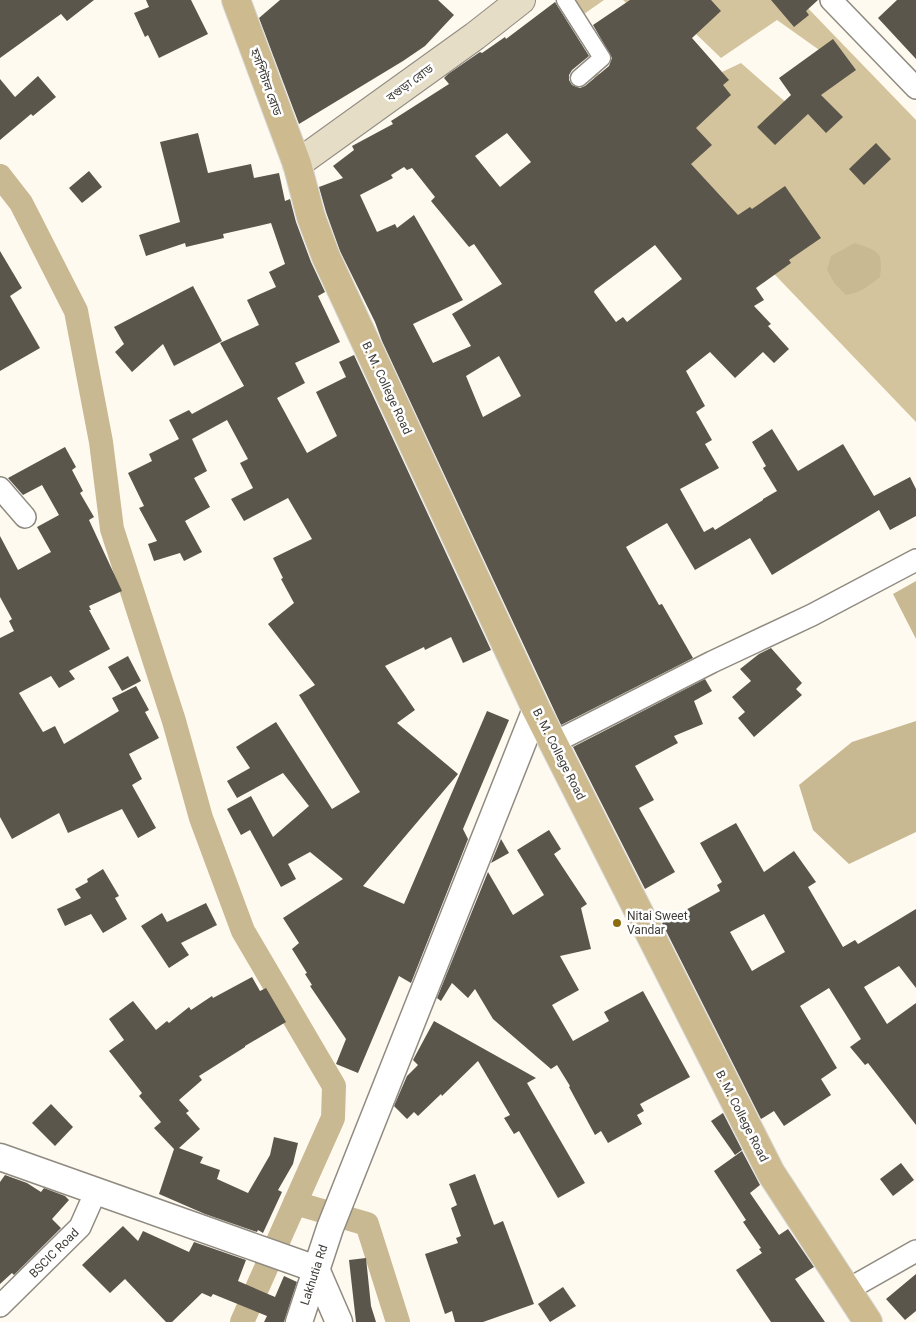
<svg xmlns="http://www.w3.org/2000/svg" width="916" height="1322" viewBox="0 0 916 1322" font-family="Roboto,'Noto Sans Bengali',sans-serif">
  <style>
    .forest { fill: #d4c49d }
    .water { fill: #c9b992 }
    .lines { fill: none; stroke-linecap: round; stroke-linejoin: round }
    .canal { stroke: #c9b992; stroke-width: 24 }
    .building { fill: #5a564b; fill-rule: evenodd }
    .pedestrian-casing { stroke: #908b80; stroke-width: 19 }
    .minor-casing { stroke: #908b80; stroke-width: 24 }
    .tertiary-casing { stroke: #908b80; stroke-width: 29 }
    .secondary-casing { stroke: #908b80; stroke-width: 30 }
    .primary-casing { stroke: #d8d8d7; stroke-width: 30 }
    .pedestrian { stroke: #fff; stroke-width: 16 }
    .minor { stroke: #fff; stroke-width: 21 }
    .tertiary { stroke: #fff; stroke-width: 26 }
    .secondary { stroke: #e6ddc7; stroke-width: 28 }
    .primary { stroke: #cdbb8f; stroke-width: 28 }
    .poi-dot { fill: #8c6d0e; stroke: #fff; stroke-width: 2 }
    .labels { text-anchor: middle; stroke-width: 5; stroke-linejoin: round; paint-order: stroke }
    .street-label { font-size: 12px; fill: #3e3c37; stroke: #fff }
    .poi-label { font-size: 12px; fill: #3e3c37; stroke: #fff; text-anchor: start }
  </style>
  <rect width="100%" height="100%" fill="#fffaf0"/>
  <g class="forest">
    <path d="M570 0H604L584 14Z"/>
    <path d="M623 0H800L916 120V422L734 232 590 74 630 73 667 98 741 63 789 105 846 69 777 20 721 58 668 7 645 21Z"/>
  </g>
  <g class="water">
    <path d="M855 243C879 252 883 250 880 277 869 286 860 293 846 295L835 284 827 270 831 256Z"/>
    <path d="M916 581V639L893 594Z"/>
    <path d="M916 721V832L849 864 813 830 799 785 852 742Z"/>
  </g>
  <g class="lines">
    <g class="canal">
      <path d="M0 176 21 203 76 311 101 442 112 529 174 721 201 818 243 931 334 1086 333 1118 242 1322"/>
      <path d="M295 1203 367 1224 398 1322"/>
    </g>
  </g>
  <g class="building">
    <path d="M0 0H94L67 21 61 14 0 58Z"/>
    <path d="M146 0H191L208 34 159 58 148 35 145 37 134 13 149 7Z"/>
    <path d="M280 0H438L454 15 425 46 403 61 299 124 259 18Z"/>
    <path d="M630 0H711L721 11 692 38 729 80 723 85 731 95 696 128 712 145 691 164 738 215 750 207 752 209 785 186 821 238 789 260 791 263 756 288 764 300 754 306 771 324 768 326 789 349 774 363 763 352 735 378 710 352 686 371 705 406 696 412 712 440 705 444 719 468 680 489 704 532 713 527 715 530 763 500V499L777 491 763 468 766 466 752 442 772 429 798 471 843 444 874 496 910 477 916 489V516L890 530 879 510 772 575 750 538 695 570 667 523 626 547 659 605 662 604 693 658 561 725 382 341 375 322 340 251 326 212 319 187 343 178 333 166 354 150 352 146 393 124 391 121 449 84 444 78 448 74 480 52 482 53 505 37 506 39 555 2 589 56 572 70 569 75V80L572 85 580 88 585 86 609 66 612 58 593 25ZM507 133 531 162 500 187 475 156ZM404 167 407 170 412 168 435 197 431 201 469 247 474 244 502 284 452 314 471 346 433 363 413 324 463 300 414 215 397 228 395 224 377 232 360 195 393 178 391 175ZM655 245 682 279 627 322 623 317 616 322 594 292 595 290ZM499 356 521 396 483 417 466 376Z"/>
    <path d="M771 0H818L806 11 809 15 794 27Z"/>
    <path d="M897 0H916V59L878 18Z"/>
    <path d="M833 39 856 70 821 95 843 117 826 133 808 114 775 145 757 127 791 95 779 78Z"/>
    <path d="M38 76 56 97 33 116 31 114 0 140V79L15 97Z"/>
    <path d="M198 133 208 173 251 164 254 178 279 173 285 201 290 199 296 222 311 262 325 292 318 296 340 342 295 363 305 383 277 398 307 453 337 436 316 392 346 377 339 362 354 355 491 650 463 663 451 637 425 650 424 647 385 666 415 710 397 723 458 774 363 886 404 904 487 711 509 720 463 829 468 839 411 983 399 976 358 1073 336 1064 346 1039 310 986 312 985 305 974 307 973 292 949 299 943 283 918 343 879 310 852 288 864 296 879 281 887 250 830 241 835 227 809 251 796 273 837 309 806 283 773 237 798 227 781 250 768 236 747 276 722 332 809 360 792 299 695 315 685 268 624 294 603 281 579 283 578 273 558 312 539 288 498 244 521 231 499 253 488 240 463 248 459 227 420 192 439 207 471 194 478 210 507 185 521 202 552 184 561 180 553 154 561 148 544 157 541 139 508 144 506 128 473 152 461 149 454 179 439 169 420 189 410 192 414 244 386 220 343 259 325 247 300 276 287 269 272 285 264 271 223 223 234 224 238 186 247 185 243 146 256 139 235 180 222 160 142Z"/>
    <path d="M876 143 891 159 864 185 849 169Z"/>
    <path d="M89 171 102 187 82 203 69 188Z"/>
    <path d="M0 251 22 288 10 296 40 348 0 371Z"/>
    <path d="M193 286 222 341 174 366 163 344 132 372 115 352 124 344 114 327Z"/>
    <path d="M65 447 76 467 72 470 83 491 80 493 94 517 89 520 122 591 89 606 91 610H89L110 649 69 671 75 679 59 688 51 676 19 693 43 732 55 726 64 744 119 711 112 698 136 686 149 710 145 712 159 738 129 754 142 779 132 785 156 828 138 838 122 809 68 833 59 813 12 839 0 817V638L14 631 9 621 12 619 0 597V536L18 570 51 552 37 527 59 515 42 485 23 495 8 478Z"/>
    <path d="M771 648 802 683 796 689 802 695 754 737 738 718 745 712 732 697 751 681 740 669 759 654Z"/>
    <path d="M128 656 141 681 122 691 108 667Z"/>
    <path d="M705 679 712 691 694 701 703 724 674 736 678 743 635 766 654 800 639 808 675 872 645 889 573 747Z"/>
    <path d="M736 823 764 872 794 851 816 882 808 887 843 947 855 940 858 944 916 909V988L899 966 864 987 887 1024 916 1003V1125L868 1063 865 1065 850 1047 861 1039 829 988 800 1006 837 1068 821 1079 831 1095 784 1126 774 1111 761 1119 662 923 720 891 717 885 722 882 700 843ZM764 914 785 952 752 971 730 932Z"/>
    <path d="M549 830 561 849 554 854 587 904 581 908 591 949 560 956 579 990 552 1005 573 1041 609 1021 604 1012 643 991 690 1077 640 1104 644 1111 637 1115 642 1124 608 1143 601 1131 595 1135 569 1087 570 1086 557 1065 551 1069 493 1019 475 989 468 998 452 983 441 1001 437 998 488 872 513 915 544 895 517 850Z"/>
    <path d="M501 839 509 853 491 863Z"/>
    <path d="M103 869 119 896 115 898 127 919 103 933 91 914 65 926 57 909 81 898 75 889 88 882 87 879Z"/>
    <path d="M206 903 217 925 181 943 189 955 169 968 141 926 162 913 167 922Z"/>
    <path d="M252 977 260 991 266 988 286 1022 245 1046V1047L199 1076 202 1080 179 1100 189 1111 186 1113 200 1129 179 1148 203 1157 200 1163 220 1170 217 1179 248 1193 270 1155 274 1137 298 1143 293 1164 278 1190 282 1192 263 1233 258 1230 257 1232 205 1214 159 1194 174 1149 154 1128 161 1122 139 1096 142 1093 109 1051 124 1040 109 1019 133 1001 156 1030 167 1021 169 1023 189 1007 191 1010 212 996 213 998Z"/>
    <path d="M434 1021 536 1078 527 1083 585 1183 558 1198 519 1131 514 1134 504 1118 510 1115 478 1061 442 1096 441 1094 418 1116 414 1112 407 1119 394 1106 407 1076 418 1065 413 1060Z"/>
    <path d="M51 1104 73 1127 55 1146 32 1123Z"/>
    <path d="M723 1113 742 1150 735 1155 711 1121Z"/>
    <path d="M742 1151 760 1185 750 1193 779 1235 788 1229 814 1267 795 1279 825 1322H771L736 1270 762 1253 759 1249 761 1248 743 1222 746 1220 714 1171Z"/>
    <path d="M901 1163 914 1180 893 1196 880 1179Z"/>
    <path d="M475 1174 494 1225 503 1221 534 1304 483 1322H455L452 1311 445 1314 425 1254 458 1243 456 1238 461 1236 451 1208 457 1205 449 1184Z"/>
    <path d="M5 1175 27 1183 41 1192 44 1188 65 1196 69 1200 52 1219 61 1228 14 1275 12 1273 0 1284V1182Z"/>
    <path d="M123 1226 138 1241 143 1231 189 1252 194 1242 246 1260 238 1281 275 1297 284 1276 297 1282 284 1322H264L267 1316 213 1294 211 1297 202 1293 172 1322H166L125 1279 110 1293 82 1265Z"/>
    <path d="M366 1258 371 1306 376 1322H356L349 1260Z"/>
    <path d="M916 1274V1311L905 1320 886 1299Z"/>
    <path d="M563 1287 576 1306 550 1322 538 1304Z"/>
  </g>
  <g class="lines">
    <g class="pedestrian-casing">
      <path id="pedestrian" d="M565 0 602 58 579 78"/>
    </g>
    <g class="minor-casing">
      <g id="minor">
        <path d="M831 0 916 88"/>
        <path d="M0 488 25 517"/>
        <path d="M553 743 712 662 812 615 916 560"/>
        <path d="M847 1290 916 1251"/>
        <path d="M0 1306 80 1227 96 1191"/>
      </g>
    </g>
    <g class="tertiary-casing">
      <g id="tertiary">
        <path d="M0 1157 316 1269 339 1322"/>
        <path d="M299 1322 330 1228 536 709"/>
      </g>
    </g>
    <g class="secondary-casing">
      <path id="secondary" d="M297 164 475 36 521 0"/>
    </g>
    <g class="primary-casing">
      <path id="primary" d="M236 0 297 164 311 217 326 257 536 709 771 1173 868 1322"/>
    </g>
    <use href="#pedestrian" class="pedestrian"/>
    <use href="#minor" class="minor"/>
    <use href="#tertiary" class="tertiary"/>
    <use href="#secondary" class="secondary"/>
    <use href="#primary" class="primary"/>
  </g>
  <circle class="poi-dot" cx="617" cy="923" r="5"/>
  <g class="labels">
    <g class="street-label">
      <text transform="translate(266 82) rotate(70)" y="4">হসপিটাল রোড</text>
      <text transform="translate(410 83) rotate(-36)" y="4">বগুড়া রোড</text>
      <text transform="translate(387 388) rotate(65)" y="4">B. M. College Road</text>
      <text transform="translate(559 754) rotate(63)" y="4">B. M. College Road</text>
      <text transform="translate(742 1116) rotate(63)" y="4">B. M. College Road</text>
      <text transform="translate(54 1253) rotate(-45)" y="4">BSCIC Road</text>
      <text transform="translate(314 1275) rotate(-72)" y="4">Lakhutia Rd</text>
    </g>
    <g class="poi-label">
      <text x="627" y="920">Nitai Sweet<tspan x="627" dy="14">Vandar</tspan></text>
    </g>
  </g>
</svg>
